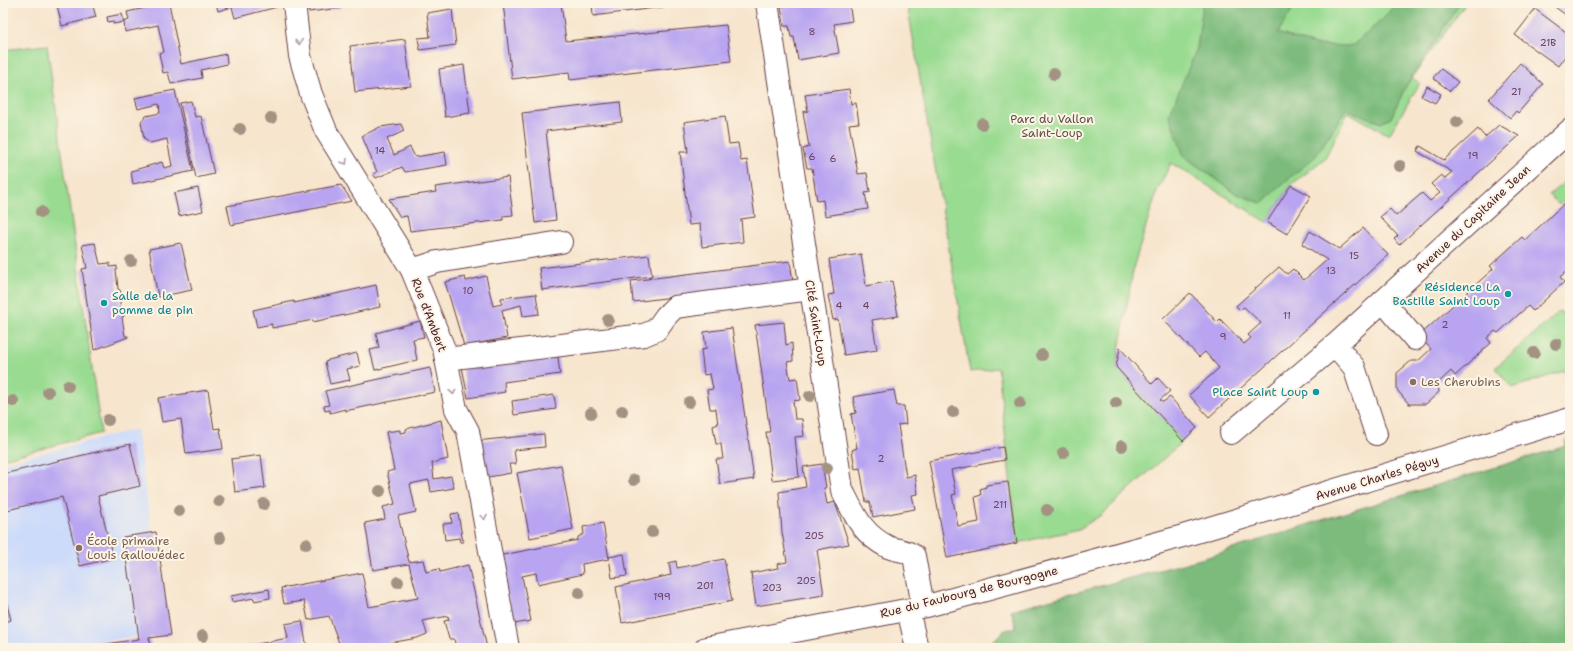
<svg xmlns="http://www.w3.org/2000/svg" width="1573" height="651" viewBox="0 0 1573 651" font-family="'Shantell Sans',sans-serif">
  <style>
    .built { fill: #cddbfa }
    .green { fill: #9adb92; stroke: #727d5e }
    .forest { fill: #7bbb7c; stroke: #626d54 }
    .building { fill: #b8a4f1 }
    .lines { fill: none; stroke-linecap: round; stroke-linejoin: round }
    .minor-casing { stroke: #643d43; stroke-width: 24 }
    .major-casing { stroke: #643d43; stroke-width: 24 }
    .minor { stroke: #fff; stroke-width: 22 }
    .major { stroke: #fff; stroke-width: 22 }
    .tree { fill: #a39282 }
    .oneway { stroke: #ae9aa0 }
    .culture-dot { fill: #0f9aa8; stroke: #fcf5e5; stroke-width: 1.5 }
    .education-dot { fill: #8d6e63; stroke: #fcf5e5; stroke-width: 1.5 }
    .labels { text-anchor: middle; stroke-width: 4; stroke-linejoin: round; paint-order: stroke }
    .number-label { font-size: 10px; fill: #66405c }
    .park-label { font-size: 12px; fill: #5e4e45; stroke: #fcf5e5 }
    .street-label { font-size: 12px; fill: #4a1f2b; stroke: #fcf5e5 }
    .culture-label { font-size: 12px; fill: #0d838f; stroke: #fcf5e5; text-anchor: end }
    .education-label { font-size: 12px; fill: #785e54; stroke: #fcf5e5; text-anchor: start }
  </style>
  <rect width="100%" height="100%" fill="#fcf5e5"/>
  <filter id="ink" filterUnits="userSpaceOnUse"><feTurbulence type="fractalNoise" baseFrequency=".025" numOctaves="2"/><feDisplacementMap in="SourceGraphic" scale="8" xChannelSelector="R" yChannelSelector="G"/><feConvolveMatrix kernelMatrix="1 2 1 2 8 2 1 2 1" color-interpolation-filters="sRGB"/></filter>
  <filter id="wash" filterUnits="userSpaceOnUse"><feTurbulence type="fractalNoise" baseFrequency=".012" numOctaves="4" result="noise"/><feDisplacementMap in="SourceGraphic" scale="16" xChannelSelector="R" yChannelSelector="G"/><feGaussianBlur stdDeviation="0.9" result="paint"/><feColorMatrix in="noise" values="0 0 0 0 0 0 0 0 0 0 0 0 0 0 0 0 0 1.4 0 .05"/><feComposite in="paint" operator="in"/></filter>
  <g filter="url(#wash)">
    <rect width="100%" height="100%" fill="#f7e5cd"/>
    <path class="built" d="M136 429 167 632 56 648H3V463Z"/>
    <g class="green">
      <path d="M907 3H1466L1412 78 1420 83 1389 135 1348 112 1325 158 1291 185 1267 222 1171 163 1157 191 1134 265 1116 367 1183 441 1101 515 1079 529 1017 543 998 368 970 372Z"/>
      <path d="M47 45 101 433 3 459V50Z"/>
      <path d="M1570 177V195L1559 205 1549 195Z"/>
      <path d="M1560 311 1567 320 1565 323 1570 329V369L1512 388 1495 368Z"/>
    </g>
    <g class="forest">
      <path d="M1203 3H1291L1292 10 1278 33 1315 45 1352 46 1384 18 1396 3H1460L1405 88 1391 118 1381 123 1346 109 1316 156 1280 186 1263 204 1235 193 1184 156 1169 115 1197 48Z"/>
      <path d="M1570 440V648H983L1004 632 1003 631 1016 627 1011 610 1208 557 1328 518 1566 446 1565 441Z"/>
    </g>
    <g id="blocks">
      <g class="building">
        <path d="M63 3H92L96 17 62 26 57 5Z"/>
        <path d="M169 3 181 64 226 54 227 64 201 70 202 78 171 84 168 72 163 73 159 53 164 52 158 25 125 32 124 22 129 20 127 12Z"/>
        <path d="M216 3H276L277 7 235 18 232 7 218 11Z"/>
        <path d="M307 3H340L341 8 309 12Z"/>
        <path d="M503 3H561L566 41 726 25 731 61 570 80 569 72 512 79Z"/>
        <path d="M592 3H686V4L593 16Z"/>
        <path d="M784 3H849L852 21 834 24 839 53 798 60 794 37H791L789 26H784L781 6H785Z"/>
        <path d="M1559 3H1570V18L1555 7Z"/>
        <path d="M452 9 456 45 420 50 418 38 430 37 427 13Z"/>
        <path d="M1535 9 1570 35V49L1558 66 1515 35Z"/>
        <path d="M122 14 124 22 113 24V21L108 22 107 17Z"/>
        <path d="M405 39 411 86 355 92 350 46Z"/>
        <path d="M1520 63 1543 84 1518 113 1516 111 1510 118 1489 99Z"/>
        <path d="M464 65 470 113 445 117 439 69Z"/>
        <path d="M1441 69 1458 82 1450 91 1433 78Z"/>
        <path d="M1427 86 1441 94 1435 103 1421 96Z"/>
        <path d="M849 89 851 104 856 103 859 123 849 124 858 174 867 173 870 192 865 193 868 209 825 216 823 200 817 201 812 168H807L803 149 809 147 803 112 808 111 805 95Z"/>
        <path d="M175 90 193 171 133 184 131 171 162 162 164 168 172 166 167 139 150 143 144 139 141 122 146 116 160 113 159 104 138 109 135 98Z"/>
        <path d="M191 101 195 117 201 116 214 174 196 178 180 103Z"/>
        <path d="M620 102 622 122 546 131 556 220 535 223 522 113Z"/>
        <path d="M725 116 729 144 738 143 741 161 747 160 755 217 741 219 743 242 702 247 700 224 689 225 680 152H688L684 122Z"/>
        <path d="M401 124 404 131 387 139 394 155 410 147 415 157 445 152 447 165 405 172 402 167 376 178 373 174 377 172 362 136 380 127Z"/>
        <path d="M1499 125 1519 136 1399 245 1394 239 1398 236 1380 217 1390 209 1396 216 1422 193 1430 201 1440 193 1431 184 1441 175 1445 178 1452 172 1417 151 1420 146 1444 160 1478 129 1485 137Z"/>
        <path d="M508 177 513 215 503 216V220L410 231 407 216 400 217 389 199 436 192 435 187Z"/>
        <path d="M341 185 352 201 231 225 227 206Z"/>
        <path d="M1291 185 1311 196 1287 234 1267 222Z"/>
        <path d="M198 188 203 211 179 216 174 193Z"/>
        <path d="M1570 198V268L1560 277 1564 282 1533 311 1528 306 1498 333 1495 331 1487 338 1491 343 1455 376 1451 371 1438 383 1439 392 1426 404H1409L1397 390V373L1411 361H1418L1431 349 1419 336 1493 269 1490 266 1522 237 1525 240Z"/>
        <path d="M1363 228 1388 255 1209 417 1189 395 1219 368 1205 352 1199 357 1163 319 1190 293 1217 322 1220 319 1244 344 1251 338 1248 335 1261 323 1244 307 1240 310 1236 306 1279 267 1287 274 1293 269 1304 280 1327 260 1302 244 1310 231 1339 249Z"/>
        <path d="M95 243 100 264 110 263V267L117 266V270H116L118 289 120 290 121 294 119 295 121 312H124V316L122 317 125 336H128V337L94 350 82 269 87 268 82 245Z"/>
        <path d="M181 243 192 290 158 297 149 249Z"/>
        <path d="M861 254 866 286 892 281 898 316 872 320 877 350 844 355 838 319 833 320 828 295 834 294 829 259Z"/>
        <path d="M649 255 652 276 542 290 539 268Z"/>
        <path d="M790 261 793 282 633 302 631 281Z"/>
        <path d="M486 276 493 306 502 304 501 298 536 294 539 314 523 316 521 305 502 310 507 338 464 346 445 282 465 277 466 281Z"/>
        <path d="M376 285 380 307 313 322V320L272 328V324L257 327 253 310 294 301V303Z"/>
        <path d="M420 321 424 337 413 339 417 360 375 370 370 350 379 348 376 333Z"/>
        <path d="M784 322 786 345 792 343 793 361 787 362 790 379 797 378 800 400 793 401 795 419H802L804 436 795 437 799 477 772 480 766 432H770L755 325Z"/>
        <path d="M732 328 754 479 720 484 716 459H723L721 444H716L713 426 718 424 716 409H710L707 390 713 389 710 374 704 375 701 350 706 349 704 332Z"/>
        <path d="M1120 348 1152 384 1158 378 1170 391 1160 400 1163 402 1170 397 1197 428 1183 441 1116 367Z"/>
        <path d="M557 350 560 374 504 382 505 392 468 398 462 367Z"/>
        <path d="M357 353 360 366 347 369 350 380 330 384 325 362 328 361V360Z"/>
        <path d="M430 368 435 392 345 411V409L330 413V410L325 411 324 406 329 405 325 391Z"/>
        <path d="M208 390 214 429 220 428 223 449 186 454 181 419 162 422 158 398Z"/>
        <path d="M894 390 897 406H904L906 424 898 425 906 477 915 475 918 494 912 495 915 509 873 517 870 502H866L860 468 855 469 852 450 857 448 851 414 856 413 853 397Z"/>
        <path d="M554 395 556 409 514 415 512 401Z"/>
        <path d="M441 420 448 459 432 463 434 479 451 476 454 488 431 492 429 480 410 484 416 512 398 516 409 562 423 560 426 572 439 569 440 572 468 565 487 648H456L454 639H449L444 621 449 620 448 616 423 621 427 634 417 638 363 648H316L339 643 329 616 308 620 304 601 284 604 281 588 362 573 369 607 418 598 409 564 373 570 365 523 385 519 383 507 395 504 387 472 394 470 386 432 400 430V433L406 432V429Z"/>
        <path d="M544 434 545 447 514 450 516 464H509L511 473 483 478 476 441Z"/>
        <path d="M130 444 140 486 98 496 113 558 80 566 62 497 3 511V474Z"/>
        <path d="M1003 447 1005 460 951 470 956 494 952 495 958 526 979 522 975 497 981 495 980 489 986 487V485L1008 482 1017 543 947 558 929 461Z"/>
        <path d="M261 455 265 488 235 492 231 459Z"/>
        <path d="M822 464 826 487 824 488 827 504 835 502 849 544 817 550 824 595 756 606 751 573 778 568 777 564 787 562 782 532 779 492 806 487 803 467Z"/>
        <path d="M561 465 573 529 530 538 517 473Z"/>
        <path d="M458 513 463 542H460L459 538 445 540 443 524 452 523 451 514Z"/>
        <path d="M603 523 609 559 582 564 583 574 538 584 536 573 522 576 531 621 514 624 498 556 578 540V537L584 534 583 527Z"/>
        <path d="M156 532 171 635 149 638 152 648H80L139 639 131 579H129L123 537Z"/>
        <path d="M624 554 627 576 612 578 609 557Z"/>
        <path d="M724 559 732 601 622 623 616 587 671 575 669 563 676 561 677 568Z"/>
        <path d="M269 589 270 598 254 601V598L232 602 231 596Z"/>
        <path d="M3 590 11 620 3 622Z"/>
        <path d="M302 621 307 648H237L288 638 285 624Z"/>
      </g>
    </g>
  </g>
  <g filter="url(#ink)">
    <use href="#blocks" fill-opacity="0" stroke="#643d43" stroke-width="1"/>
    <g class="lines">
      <g class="minor-casing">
        <g id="minor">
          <path d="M294 3 300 56 311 94 326 131 412 270 444 349 456 409 468 431 508 648"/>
          <path d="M767 3 842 490C855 515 861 533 888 547 897 551 904 549 914 556L923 606"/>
          <path d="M412 270 437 262 561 242"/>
          <path d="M1383 301 1415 339"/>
          <path d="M1335 345 1354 367 1376 434"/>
          <path d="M446 359 644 335 656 330 666 316 675 307 811 289"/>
          <path d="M1231 433 1335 345 1570 130"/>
          <path d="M908 610 917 648"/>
        </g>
      </g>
      <g class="major-casing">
        <path id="major" d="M706 648 927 606 1183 536 1570 419"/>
      </g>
      <use href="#minor" class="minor"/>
      <use href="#major" class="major"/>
    </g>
    <g class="tree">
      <circle cx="1054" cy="74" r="6"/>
      <circle cx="271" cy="118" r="6"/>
      <circle cx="1457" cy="122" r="6"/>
      <circle cx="982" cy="124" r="6"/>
      <circle cx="240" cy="129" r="6"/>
      <circle cx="1400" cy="166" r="6"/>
      <circle cx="41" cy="212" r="6"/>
      <circle cx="131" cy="261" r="6"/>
      <circle cx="608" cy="320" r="6"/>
      <circle cx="1556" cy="344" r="6"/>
      <circle cx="1534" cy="353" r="6"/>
      <circle cx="1042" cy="355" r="6"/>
      <circle cx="68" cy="386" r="6"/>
      <circle cx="48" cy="392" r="6"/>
      <circle cx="810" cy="396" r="6"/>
      <circle cx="13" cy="401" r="6"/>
      <circle cx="689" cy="402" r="6"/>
      <circle cx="1020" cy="403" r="6"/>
      <circle cx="1116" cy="403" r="6"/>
      <circle cx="622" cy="411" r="6"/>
      <circle cx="953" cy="412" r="6"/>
      <circle cx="591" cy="413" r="6"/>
      <circle cx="108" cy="420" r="6"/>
      <circle cx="1122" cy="446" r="6"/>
      <circle cx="1063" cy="453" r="6"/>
      <circle cx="827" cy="468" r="6"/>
      <circle cx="634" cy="480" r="6"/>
      <circle cx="380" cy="491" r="6"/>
      <circle cx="219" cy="501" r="6"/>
      <circle cx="264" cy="504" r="6"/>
      <circle cx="1047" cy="510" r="6"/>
      <circle cx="179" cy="511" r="6"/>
      <circle cx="652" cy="532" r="6"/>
      <circle cx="220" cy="538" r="6"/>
      <circle cx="306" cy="544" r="6"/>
      <circle cx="398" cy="582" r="6"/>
      <circle cx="579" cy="593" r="6"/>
      <circle cx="203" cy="636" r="6"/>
    </g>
    <defs><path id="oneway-chevron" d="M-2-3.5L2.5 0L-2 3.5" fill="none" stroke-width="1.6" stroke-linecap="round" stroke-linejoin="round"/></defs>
    <g class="oneway">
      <use href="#oneway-chevron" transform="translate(299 42) rotate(84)"/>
      <use href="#oneway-chevron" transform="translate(345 162) rotate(58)"/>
      <use href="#oneway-chevron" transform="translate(453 392) rotate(79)"/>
      <use href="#oneway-chevron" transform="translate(484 517) rotate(79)"/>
    </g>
  </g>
  <g class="culture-dot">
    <circle cx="1508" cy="294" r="4"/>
    <circle cx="104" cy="303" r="4"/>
    <circle cx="1316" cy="392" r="4"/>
  </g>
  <g class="education-dot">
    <circle cx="1413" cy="382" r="4"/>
    <circle cx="79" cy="548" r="4"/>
  </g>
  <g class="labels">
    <g class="number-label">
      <text x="812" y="35">8</text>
      <text x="1548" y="46">21B</text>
      <text x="1516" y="95">21</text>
      <text x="380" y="154">14</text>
      <text x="1473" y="159">19</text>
      <text x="812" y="160">6</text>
      <text x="833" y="162">6</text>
      <text x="1354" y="259">15</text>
      <text x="1331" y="274">13</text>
      <text x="468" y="294">10</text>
      <text x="839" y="309">4</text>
      <text x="866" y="309">4</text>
      <text x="1287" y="319">11</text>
      <text x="1445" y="328">2</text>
      <text x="1223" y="340">9</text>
      <text x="881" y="462">2</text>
      <text x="1000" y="508">211</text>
      <text x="814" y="539">205</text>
      <text x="806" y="584">205</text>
      <text x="705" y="589">201</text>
      <text x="772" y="591">203</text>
      <text x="662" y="600">199</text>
    </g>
    <g class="park-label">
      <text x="1052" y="123">Parc du Vallon<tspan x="1052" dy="14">Saint-Loup</tspan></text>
    </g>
    <g class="street-label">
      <text transform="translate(1473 219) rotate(-43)" y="4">Avenue du Capitaine Jean</text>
      <text transform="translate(429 315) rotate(69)" y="4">Rue d'Ambert</text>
      <text transform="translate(816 323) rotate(81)" y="4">Cité Saint-Loup</text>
      <text transform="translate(1377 478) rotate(-17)" y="4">Avenue Charles Péguy</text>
      <text transform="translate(969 592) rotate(-14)" y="4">Rue du Faubourg de Bourgogne</text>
    </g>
    <g class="culture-label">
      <text x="1500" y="291">Résidence La<tspan x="1500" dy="14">Bastille Saint Loup</tspan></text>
      <text x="112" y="300" text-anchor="start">Salle de la<tspan x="112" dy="14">pomme de pin</tspan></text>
      <text x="1308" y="396">Place Saint Loup</text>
    </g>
    <g class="education-label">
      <text x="1421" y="386">Les Cherubins</text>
      <text x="87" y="545">École primaire<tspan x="87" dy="14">Louis Gallouédec</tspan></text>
    </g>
  </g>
  <rect width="1573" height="651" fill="none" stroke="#fcf5e5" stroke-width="16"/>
</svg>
